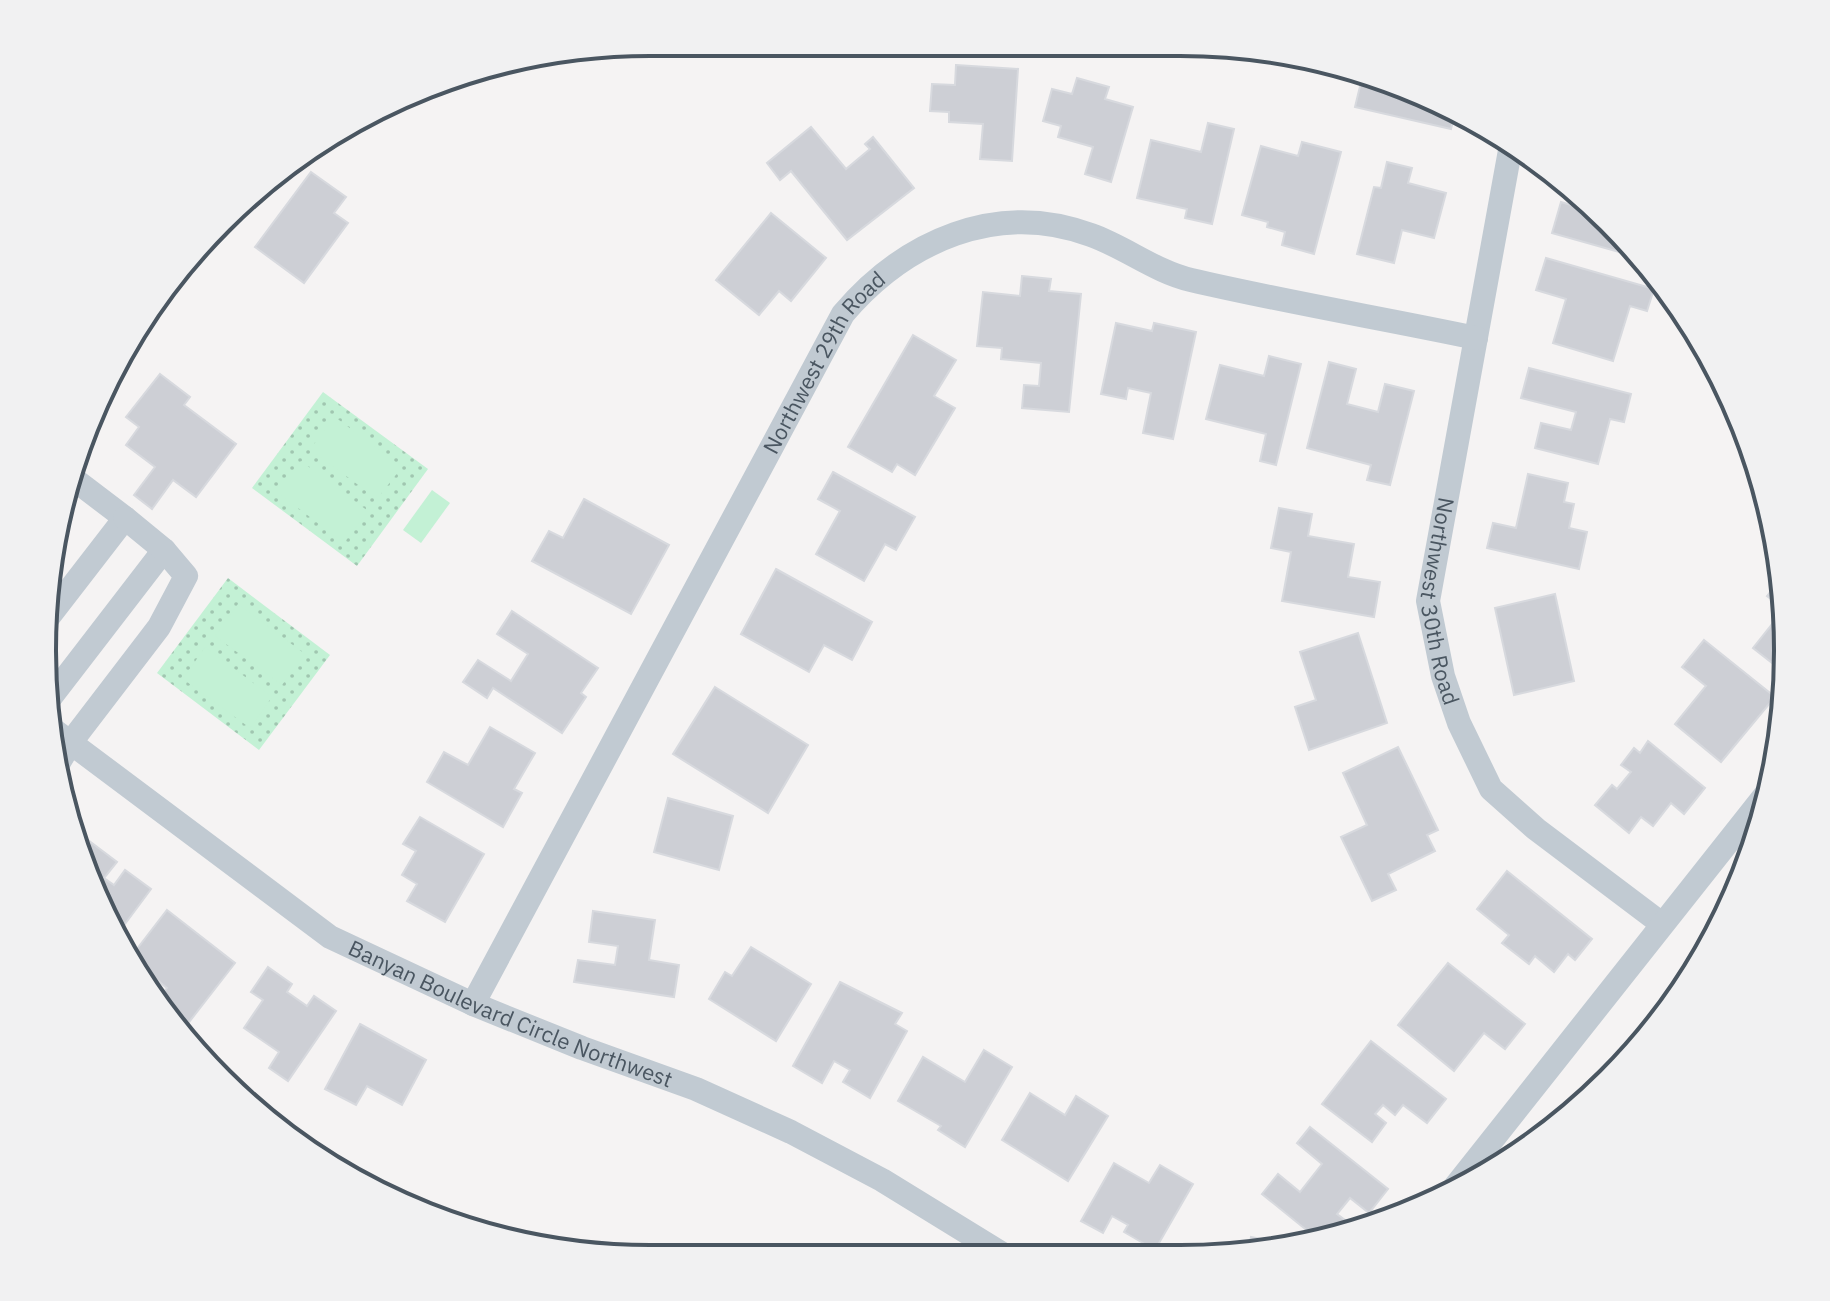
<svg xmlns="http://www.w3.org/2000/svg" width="1830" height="1301" viewBox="0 0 1830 1301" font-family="'IBM Plex Sans',sans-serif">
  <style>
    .park { fill: url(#park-dots) }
    .pitch { fill: #c3f1d5 }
    .building { fill: #cdcfd5; stroke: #d7d9de; stroke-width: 2 }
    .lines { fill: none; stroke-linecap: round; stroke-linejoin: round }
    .minor { stroke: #c1cad2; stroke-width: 24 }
    .labels { text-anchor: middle; stroke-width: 7; stroke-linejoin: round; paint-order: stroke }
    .street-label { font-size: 22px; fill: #4a5661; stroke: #fff }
    .rim { fill: none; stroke: #4a5661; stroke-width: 4 }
  </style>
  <defs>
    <pattern id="park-dots" width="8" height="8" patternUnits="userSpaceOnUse" patternTransform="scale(2)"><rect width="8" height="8" fill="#c3f1d5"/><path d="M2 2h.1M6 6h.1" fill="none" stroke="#a0c6b0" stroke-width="1.8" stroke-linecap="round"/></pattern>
  </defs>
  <rect width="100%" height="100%" fill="#f5f3f3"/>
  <g class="park">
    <path d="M323 392 428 469 357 566 252 488Z"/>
    <path d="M228 578 330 655 259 750 157 673Z"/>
  </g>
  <g class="pitch">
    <path d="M335 417 402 467 377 499 310 449Z"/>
    <path d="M301 461 368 511 344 543 277 492Z"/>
    <path d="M432 490 450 503 421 543 403 530Z"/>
    <path d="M238 604 305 654 282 685 215 636Z"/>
    <path d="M205 647 272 697 250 728 183 679Z"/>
  </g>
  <g class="building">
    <path d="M956 65 1018 69 1012 161 980 159 983 124 949 122V112L930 111 932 84 955 85Z"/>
    <path d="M1077 78 1109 87 1105 99 1133 107 1111 182 1085 174 1093 147 1058 137 1061 126 1043 121 1052 89 1072 94Z"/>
    <path d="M1362 78 1455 113 1451 129 1355 107Z"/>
    <path d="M1208 123 1234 129 1212 224 1185 218 1187 209 1137 198 1151 140 1201 152Z"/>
    <path d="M811 127 846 169 870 149 865 144 873 137 914 188 847 240 791 171 780 180 767 163Z"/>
    <path d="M1302 142 1341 152 1314 254 1282 245 1285 232 1267 227 1268 222 1242 215 1261 146 1298 156Z"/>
    <path d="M1387 162 1412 168 1408 183 1446 193 1434 238 1402 230 1394 263 1357 254 1374 187 1381 188Z"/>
    <path d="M311 172 346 197 334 213 348 223 304 283 255 247Z"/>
    <path d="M1573 197 1637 250 1644 259 1552 233 1561 202 1571 205Z"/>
    <path d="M771 213 826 258 791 301 779 291 759 315 716 280Z"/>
    <path d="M1546 258 1654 289 1647 311 1630 306 1613 361 1553 343 1566 299 1536 290Z"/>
    <path d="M1022 276 1051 279 1049 291 1081 294 1069 412 1022 408 1024 385 1039 386 1041 363 1001 359 1002 348 977 346 983 292 1020 296Z"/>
    <path d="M1116 323 1152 331 1154 323 1196 332 1173 439 1143 433 1151 393 1128 388 1126 399 1101 394Z"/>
    <path d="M913 335 956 360 934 396 955 408 915 475 897 464 892 472 848 447Z"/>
    <path d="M1269 356 1301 364 1276 465 1260 461 1266 434 1206 419 1220 365 1264 376Z"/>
    <path d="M1329 362 1356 369 1347 404 1378 412 1385 384 1414 391 1390 485 1367 480 1371 465 1307 448Z"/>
    <path d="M1529 368 1631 394 1624 422 1610 419 1598 464 1535 448 1541 423 1571 430 1576 412 1521 398Z"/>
    <path d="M160 374 190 397 184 405 236 444 196 497 173 480 152 509 134 495 155 467 126 445 139 427 126 417Z"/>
    <path d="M833 472 915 517 896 550 885 544 864 581 816 554 840 511 818 499Z"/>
    <path d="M1528 474 1568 483 1564 502 1574 504 1569 528 1587 532 1579 569 1487 548 1493 523 1516 528Z"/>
    <path d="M584 499 669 545 631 614 532 561 549 531 563 538Z"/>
    <path d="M1279 508 1312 514 1308 536 1354 544 1348 577 1380 582 1374 617 1282 601 1291 552 1271 548Z"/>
    <path d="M776 569 872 622 852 660 824 645 809 672 741 634Z"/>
    <path d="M1783 576 1786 674 1753 648 1784 609 1767 596Z"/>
    <path d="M1555 594 1574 681 1514 695 1495 608Z"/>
    <path d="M512 611 598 668 581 693 586 697 562 733 493 688 487 698 463 682 478 660 511 681 528 654 497 634Z"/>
    <path d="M1358 633 1387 723 1309 750 1295 707 1316 700 1300 652Z"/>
    <path d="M1704 640 1775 697 1721 762 1675 724 1706 686 1682 667Z"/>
    <path d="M715 687 808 745 768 813 673 754Z"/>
    <path d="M490 727 535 753 514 789 522 793 503 827 427 782 444 752 468 765Z"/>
    <path d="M1648 741 1705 788 1684 814 1671 803 1653 826 1641 817 1629 833 1595 805 1612 785 1617 789 1631 772 1621 765 1634 748 1640 753Z"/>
    <path d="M1398 747 1438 830 1427 835 1435 851 1388 874 1396 890 1372 901 1341 837 1367 825 1343 773Z"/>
    <path d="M668 798 733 816 719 870 654 852Z"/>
    <path d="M420 817 484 854 445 922 407 901 417 884 402 875 416 851 403 844Z"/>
    <path d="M88 840 117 862 104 878 114 885 125 870 151 889 116 936 105 919 83 848Z"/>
    <path d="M1507 871 1592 939 1575 960 1568 954 1554 972 1535 956 1529 964 1502 943 1509 935 1477 909Z"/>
    <path d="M167 910 235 963 186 1026 165 1010 158 1000 167 988 130 958Z"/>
    <path d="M593 911 655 920 649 960 679 965 674 997 574 982 578 960 615 965 618 946 589 942Z"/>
    <path d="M751 947 811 984 776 1041 709 999 725 972 732 976Z"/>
    <path d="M1448 963 1525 1024 1505 1049 1484 1033 1454 1071 1398 1025Z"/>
    <path d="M268 967 292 984 287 992 307 1006 314 996 336 1011 288 1081 269 1068 279 1052 244 1028 263 1000 251 992Z"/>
    <path d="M840 982 902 1013 895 1024 907 1031 870 1098 843 1082 850 1070 834 1061 822 1083 793 1066Z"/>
    <path d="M360 1024 426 1060 402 1105 367 1086 356 1105 325 1089Z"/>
    <path d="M1371 1041 1446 1099 1427 1123 1403 1105 1395 1115 1383 1105 1375 1114 1386 1123 1372 1142 1322 1104Z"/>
    <path d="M984 1050 1012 1067 965 1147 938 1130 941 1126 898 1101 923 1057 965 1082Z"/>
    <path d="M1030 1093 1065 1115 1076 1096 1108 1116 1068 1181 1002 1140Z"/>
    <path d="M1310 1127 1388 1189 1369 1213 1350 1198 1337 1214 1349 1223 1346 1227 1315 1237 1262 1194 1278 1174 1300 1192 1322 1164 1297 1143Z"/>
    <path d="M1114 1163 1149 1183 1160 1165 1193 1184 1155 1250 1124 1232 1128 1225 1112 1216 1103 1233 1081 1221Z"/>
    <path d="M1251 1237 1285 1244 1284 1246 1259 1254H1247Z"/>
  </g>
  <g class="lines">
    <g class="minor">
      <path id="s1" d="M1511 145 1428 601 1443 676 1459 723 1491 789 1536 829 1662 924"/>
      <path d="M47 619 125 518 75 480"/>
      <path d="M47 702 164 550"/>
      <path id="s2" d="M47 725 330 937 473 1004 582 1048 696 1089 791 1132 882 1180 1004 1255"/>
      <path d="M58 764 71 742 159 627 186 576 164 550 125 518"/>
      <path id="s3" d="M473 1004 843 314C905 241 997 200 1091 235 1125 247 1156 272 1191 280 1285 302 1381 318 1476 338"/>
      <path d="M1447 1197 1770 789"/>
    </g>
  </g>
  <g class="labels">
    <g class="street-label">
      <text dy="8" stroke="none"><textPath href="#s3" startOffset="732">Northwest 29th Road</textPath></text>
      <text dy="8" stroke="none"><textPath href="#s1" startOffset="464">Northwest 30th Road</textPath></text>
      <text dy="8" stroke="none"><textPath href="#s2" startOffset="550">Banyan Boulevard Circle Northwest</textPath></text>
    </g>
  </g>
  <path d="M0 0H1830V1301H0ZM650 56H1180A594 594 0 0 1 1774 650V651A594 594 0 0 1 1180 1245H650A594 594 0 0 1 56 651V650A594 594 0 0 1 650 56Z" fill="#f1f1f2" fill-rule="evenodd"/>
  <path class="rim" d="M650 56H1180A594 594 0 0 1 1774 650V651A594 594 0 0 1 1180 1245H650A594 594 0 0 1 56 651V650A594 594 0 0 1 650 56Z"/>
</svg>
